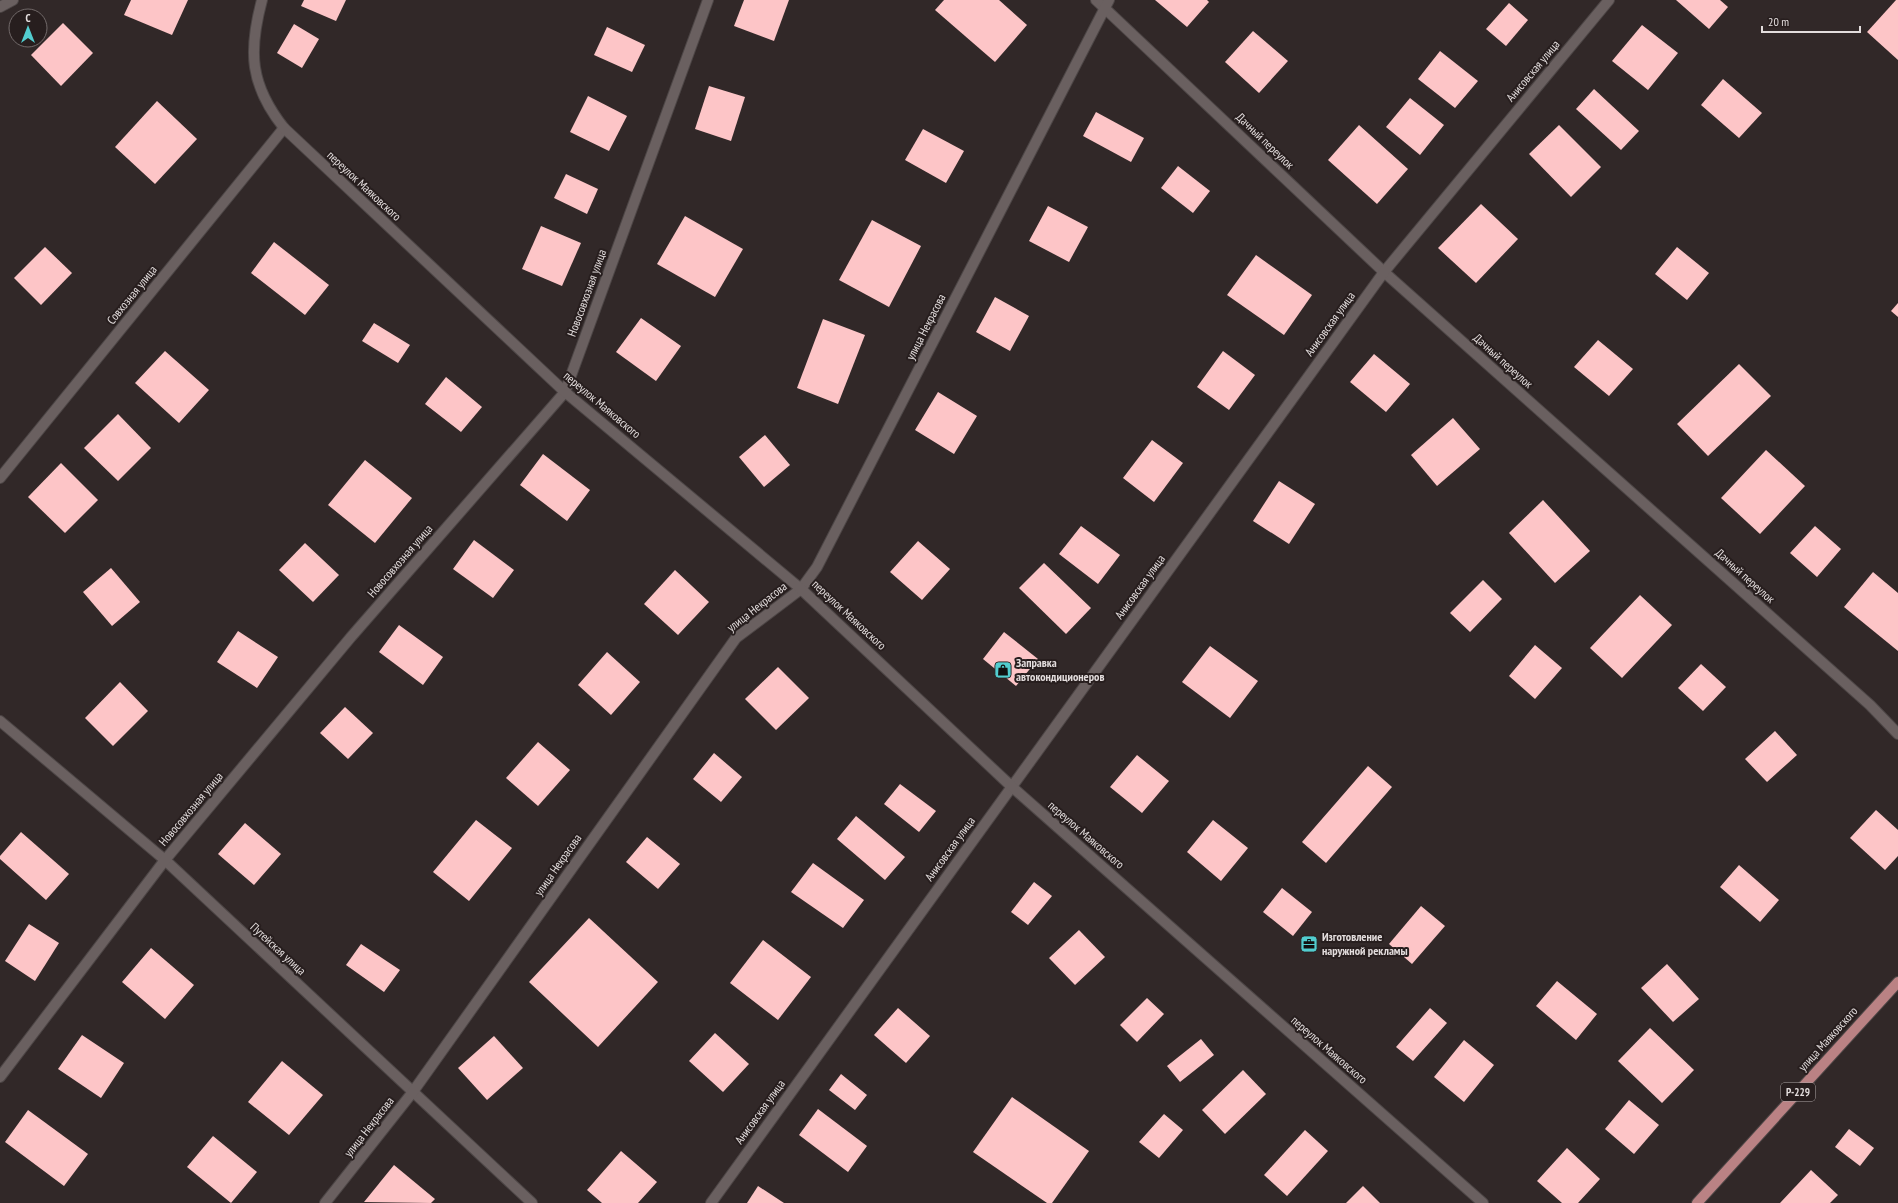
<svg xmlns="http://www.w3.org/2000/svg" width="1898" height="1203" viewBox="0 0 1898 1203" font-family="'PT Sans Narrow',sans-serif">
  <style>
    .building { fill: #fdc5c7 }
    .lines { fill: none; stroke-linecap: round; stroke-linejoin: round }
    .minor-casing { stroke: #4d4646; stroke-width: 12 }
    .tertiary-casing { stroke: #4d4646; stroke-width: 12 }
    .primary-casing { stroke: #4d4646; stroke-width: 12 }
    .minor { stroke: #6a6060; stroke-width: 10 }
    .tertiary { stroke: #6a6060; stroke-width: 10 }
    .primary { stroke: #ba8284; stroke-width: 10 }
    .labels { text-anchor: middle; stroke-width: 4; stroke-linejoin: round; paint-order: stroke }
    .shield { fill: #271e1e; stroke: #aba4a4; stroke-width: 1 }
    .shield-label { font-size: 11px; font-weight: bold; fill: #e3dddd }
    .street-label { font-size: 12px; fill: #e3dddd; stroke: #271e1e }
    .poi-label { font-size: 12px; font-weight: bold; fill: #e3dddd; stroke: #271e1e; text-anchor: start }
  </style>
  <rect width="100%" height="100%" fill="#312828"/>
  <g class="building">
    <path d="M131 0H188L172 35 124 15Z"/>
    <path d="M304 0H346L336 21 301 6Z"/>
    <path d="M744 0H789L774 41 734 26Z"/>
    <path d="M944 0H999L1027 25 995 62 935 10Z"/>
    <path d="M1155 0H1207L1209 2 1187 27Z"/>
    <path d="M1676 0H1720L1728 7 1709 29Z"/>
    <path d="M1896 0H1898V60L1867 32Z"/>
    <path d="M1509 3 1528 20 1506 46 1486 29Z"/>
    <path d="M63 23 93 53 61 86 31 55Z"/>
    <path d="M294 24 319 39 302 68 277 53Z"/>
    <path d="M1642 25 1678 53 1648 90 1612 61Z"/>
    <path d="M607 27 645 45 632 72 594 55Z"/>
    <path d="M1253 31 1288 61 1259 93 1225 62Z"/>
    <path d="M1440 51 1478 81 1455 108 1418 79Z"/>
    <path d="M1723 79 1762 113 1739 138 1701 105Z"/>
    <path d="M709 86 745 97 731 141 695 129Z"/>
    <path d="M1594 89 1639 131 1621 150 1576 109Z"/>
    <path d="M588 96 627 116 609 151 570 132Z"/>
    <path d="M1410 98 1444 125 1420 155 1386 127Z"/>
    <path d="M157 101 197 139 155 184 115 147Z"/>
    <path d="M1096 112 1144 138 1131 162 1083 136Z"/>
    <path d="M1359 125 1408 169 1377 204 1328 160Z"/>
    <path d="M1559 125 1601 167 1571 197 1529 154Z"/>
    <path d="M923 129 964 151 946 183 905 160Z"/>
    <path d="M1178 166 1210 191 1193 213 1161 188Z"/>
    <path d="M566 174 598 189 587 214 554 198Z"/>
    <path d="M1481 204 1518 239 1476 283 1438 248Z"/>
    <path d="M1048 206 1088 227 1069 262 1029 241Z"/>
    <path d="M685 216 743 249 715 297 657 264Z"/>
    <path d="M872 220 921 246 889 307 839 280Z"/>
    <path d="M541 226 581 243 562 286 522 269Z"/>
    <path d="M274 242 329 285 305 315 251 273Z"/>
    <path d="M45 247 72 273 41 305 14 278Z"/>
    <path d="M1677 247 1709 273 1687 300 1655 274Z"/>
    <path d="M1256 255 1312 295 1284 335 1227 295Z"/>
    <path d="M995 297 1029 316 1010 351 976 332Z"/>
    <path d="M1898 303V317L1891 311Z"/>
    <path d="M641 318 681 346 656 381 616 352Z"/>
    <path d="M823 319 865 335 838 404 797 388Z"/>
    <path d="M374 323 410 345 398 363 362 341Z"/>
    <path d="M1598 340 1633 369 1609 396 1574 367Z"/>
    <path d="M165 351 209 390 179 423 135 383Z"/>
    <path d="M1223 351 1255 375 1229 410 1197 387Z"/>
    <path d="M1374 354 1410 384 1386 412 1350 382Z"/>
    <path d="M1739 364 1771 396 1708 456 1677 424Z"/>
    <path d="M446 377 482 407 461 432 425 404Z"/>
    <path d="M938 392 977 416 954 454 915 430Z"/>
    <path d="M118 414 151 448 118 481 84 448Z"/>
    <path d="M1453 418 1480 449 1437 486 1411 455Z"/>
    <path d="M765 435 790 465 764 487 739 457Z"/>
    <path d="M1152 440 1183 463 1154 502 1123 478Z"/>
    <path d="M1766 450 1805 486 1760 534 1721 498Z"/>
    <path d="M543 454 590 490 567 521 520 485Z"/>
    <path d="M365 460 412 498 375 543 328 505Z"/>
    <path d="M61 463 98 500 65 533 28 497Z"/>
    <path d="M1279 481 1315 504 1289 544 1253 521Z"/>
    <path d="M1543 500 1590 551 1555 583 1509 533Z"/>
    <path d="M1081 526 1120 555 1098 584 1059 554Z"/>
    <path d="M1815 526 1841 549 1817 577 1790 553Z"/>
    <path d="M474 540 514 570 493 598 453 569Z"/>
    <path d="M918 541 950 569 922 600 890 572Z"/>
    <path d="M305 543 339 575 313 602 279 570Z"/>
    <path d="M1044 563 1091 608 1066 634 1019 588Z"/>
    <path d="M111 568 140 602 112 626 83 592Z"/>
    <path d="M675 570 709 602 678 635 644 604Z"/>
    <path d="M1873 572 1898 593V651L1844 607Z"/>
    <path d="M1483 580 1502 599 1470 632 1450 613Z"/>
    <path d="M1640 595 1672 625 1622 678 1590 648Z"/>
    <path d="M399 625 443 657 423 685 379 652Z"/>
    <path d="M238 631 278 657 257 688 217 662Z"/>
    <path d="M1004 632 1038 659 1016 686 983 659Z"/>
    <path d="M1535 645 1562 668 1535 699 1509 676Z"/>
    <path d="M1210 646 1258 681 1230 718 1182 682Z"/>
    <path d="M607 652 640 682 611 715 578 685Z"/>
    <path d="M1701 664 1726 687 1703 711 1678 688Z"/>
    <path d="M778 667 809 698 776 730 745 699Z"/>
    <path d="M120 682 148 711 113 746 85 718Z"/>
    <path d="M345 707 373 733 348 759 320 733Z"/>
    <path d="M1775 731 1797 755 1767 782 1745 759Z"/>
    <path d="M538 742 570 770 538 806 506 778Z"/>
    <path d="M714 753 742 777 721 802 693 779Z"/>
    <path d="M1137 755 1169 781 1142 813 1110 787Z"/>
    <path d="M1368 766 1392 787 1326 863 1302 842Z"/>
    <path d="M900 784 936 811 919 832 884 804Z"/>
    <path d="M1876 810 1898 830V856L1885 870 1850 838Z"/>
    <path d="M856 816 905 857 885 880 837 839Z"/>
    <path d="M476 820 512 848 469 901 433 872Z"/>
    <path d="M1213 820 1248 848 1221 881 1187 852Z"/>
    <path d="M245 823 281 854 254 885 218 854Z"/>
    <path d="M21 832 69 874 46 900 0 859V856Z"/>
    <path d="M647 837 680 864 658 889 626 862Z"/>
    <path d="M813 863 864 900 843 928 791 892Z"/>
    <path d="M1739 865 1779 900 1760 922 1720 887Z"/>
    <path d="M1034 882 1052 896 1028 925 1011 912Z"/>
    <path d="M1282 888 1312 912 1293 936 1263 912Z"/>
    <path d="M1421 906 1445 926 1412 964 1389 944Z"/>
    <path d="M589 918 658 982 598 1047 529 982Z"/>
    <path d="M29 924 59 943 35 981 5 961Z"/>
    <path d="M1079 930 1105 957 1075 985 1049 958Z"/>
    <path d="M763 940 811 977 778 1020 730 983Z"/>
    <path d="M361 944 400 970 384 992 346 965Z"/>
    <path d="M151 948 194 985 165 1019 122 982Z"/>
    <path d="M1667 964 1699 999 1673 1022 1641 988Z"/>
    <path d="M1557 981 1597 1014 1576 1040 1536 1006Z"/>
    <path d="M1147 998 1164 1014 1137 1042 1120 1025Z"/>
    <path d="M898 1008 930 1036 906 1063 874 1035Z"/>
    <path d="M1430 1008 1447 1023 1413 1061 1396 1047Z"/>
    <path d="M1650 1028 1694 1070 1662 1103 1618 1061Z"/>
    <path d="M715 1033 749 1064 723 1092 689 1061Z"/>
    <path d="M82 1035 124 1063 101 1098 58 1069Z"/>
    <path d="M494 1036 523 1068 487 1100 458 1068Z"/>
    <path d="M1201 1039 1214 1055 1180 1082 1167 1066Z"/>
    <path d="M1464 1040 1494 1065 1464 1102 1434 1077Z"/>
    <path d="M282 1061 323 1095 289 1135 248 1102Z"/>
    <path d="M1243 1070 1266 1094 1225 1134 1202 1110Z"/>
    <path d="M841 1074 867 1095 855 1110 829 1090Z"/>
    <path d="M1012 1097 1089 1151 1052 1203H1047L973 1152Z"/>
    <path d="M1629 1100 1659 1125 1634 1154 1605 1129Z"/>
    <path d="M818 1109 867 1146 848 1172 799 1135Z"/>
    <path d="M28 1110 88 1154 64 1186 5 1142Z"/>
    <path d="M1164 1114 1183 1130 1159 1158 1139 1142Z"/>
    <path d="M1849 1129 1874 1148 1860 1166 1835 1147Z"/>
    <path d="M1305 1130 1328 1151 1287 1196 1264 1175Z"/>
    <path d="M213 1136 257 1172 231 1203 187 1167Z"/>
    <path d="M1567 1148 1600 1179 1578 1203H1562L1537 1181Z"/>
    <path d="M621 1151 657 1182 638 1203H602L587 1190Z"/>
    <path d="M394 1165 435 1199 431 1203 364 1202Z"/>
    <path d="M1811 1170 1838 1195 1830 1203H1780Z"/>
    <path d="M758 1186 784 1203H747Z"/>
    <path d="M1363 1186 1380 1203H1346Z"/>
  </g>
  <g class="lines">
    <g class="minor-casing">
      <g id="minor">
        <path d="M1096 0 1384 272 1870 705 1898 734"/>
        <path d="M0 7 13 0"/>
        <path d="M0 478 284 128"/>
        <path d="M0 721 165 860 532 1203"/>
        <path d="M0 1077 165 860 351 637 565 392 708 0"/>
        <path d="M325 1203 412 1093 736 638 801 589 817 567 1109 0"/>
        <path d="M711 1203 1384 272 1609 0"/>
      </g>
    </g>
    <g class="tertiary-casing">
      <path id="tertiary" d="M262 0C248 52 250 85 284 128L565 392 801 589 1011 786 1483 1203"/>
    </g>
    <g class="primary-casing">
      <path id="primary" d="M1697 1203 1898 982"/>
    </g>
    <use href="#minor" class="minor"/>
    <use href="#tertiary" class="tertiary"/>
    <use href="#primary" class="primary"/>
  </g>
  <defs>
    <g id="shop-square" transform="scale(0.9)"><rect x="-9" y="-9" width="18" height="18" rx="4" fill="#52cdcf" stroke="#271e1e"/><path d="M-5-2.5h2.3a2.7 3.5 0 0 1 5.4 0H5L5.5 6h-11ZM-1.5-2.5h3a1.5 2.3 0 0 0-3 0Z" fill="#111"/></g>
    <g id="office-square" transform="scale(0.9)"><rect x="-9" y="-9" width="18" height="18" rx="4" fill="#52cdcf" stroke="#271e1e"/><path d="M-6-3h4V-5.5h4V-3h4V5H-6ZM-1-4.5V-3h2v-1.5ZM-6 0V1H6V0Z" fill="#111"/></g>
  </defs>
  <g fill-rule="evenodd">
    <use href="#shop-square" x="1003" y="670"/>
    <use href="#office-square" x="1309" y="944"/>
  </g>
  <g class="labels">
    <rect class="shield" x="1781" y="1083" width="34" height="18" rx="3"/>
    <g class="shield-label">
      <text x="1798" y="1096">Р-229</text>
    </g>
    <g class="street-label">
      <text transform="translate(1533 71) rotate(-50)" y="4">Анисовская улица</text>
      <text transform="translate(1265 141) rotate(44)" y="4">Дачный переулок</text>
      <text transform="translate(364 186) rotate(43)" y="4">переулок Маяковского</text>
      <text transform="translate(587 293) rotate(-70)" y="4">Новосовхозная улица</text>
      <text transform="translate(132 295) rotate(-51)" y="4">Совхозная улица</text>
      <text transform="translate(1330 324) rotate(-54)" y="4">Анисовская улица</text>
      <text transform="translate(926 327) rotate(-63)" y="4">улица Некрасова</text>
      <text transform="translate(1503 361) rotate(42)" y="4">Дачный переулок</text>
      <text transform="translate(602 405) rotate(40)" y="4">переулок Маяковского</text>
      <text transform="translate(400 561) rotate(-49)" y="4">Новосовхозная улица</text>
      <text transform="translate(1745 576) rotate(42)" y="4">Дачный переулок</text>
      <text transform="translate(1140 587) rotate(-54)" y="4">Анисовская улица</text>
      <text transform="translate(757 607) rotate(-38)" y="4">улица Некрасова</text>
      <text transform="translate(849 615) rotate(43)" y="4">переулок Маяковского</text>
      <text transform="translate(191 809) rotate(-50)" y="4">Новосовхозная улица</text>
      <text transform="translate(1086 835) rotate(41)" y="4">переулок Маяковского</text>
      <text transform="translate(950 849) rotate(-54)" y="4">Анисовская улица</text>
      <text transform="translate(558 865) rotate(-55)" y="4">улица Некрасова</text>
      <text transform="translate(278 949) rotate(43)" y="4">Путейская улица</text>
      <text transform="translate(1828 1039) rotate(-48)" y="4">улица Маяковского</text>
      <text transform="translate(1329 1050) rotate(41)" y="4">переулок Маяковского</text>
      <text transform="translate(760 1112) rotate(-54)" y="4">Анисовская улица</text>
      <text transform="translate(369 1127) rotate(-52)" y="4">улица Некрасова</text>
    </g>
    <g class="poi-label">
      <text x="1016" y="667">Заправка<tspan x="1016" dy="14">автокондиционеров</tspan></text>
      <text x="1322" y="941">Изготовление<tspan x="1322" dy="14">наружной рекламы</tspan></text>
    </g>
  </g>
  <g transform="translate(28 28)"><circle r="19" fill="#271e1e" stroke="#726a6a"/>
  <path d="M0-3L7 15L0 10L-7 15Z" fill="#52cdcf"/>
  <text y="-6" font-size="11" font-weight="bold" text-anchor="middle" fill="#e3dddd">С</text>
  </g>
  <path d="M1762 26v6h98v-6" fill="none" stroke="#e3dddd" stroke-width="2"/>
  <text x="1768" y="26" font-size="12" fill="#e3dddd" stroke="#271e1e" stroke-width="3" paint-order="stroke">20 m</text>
</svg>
